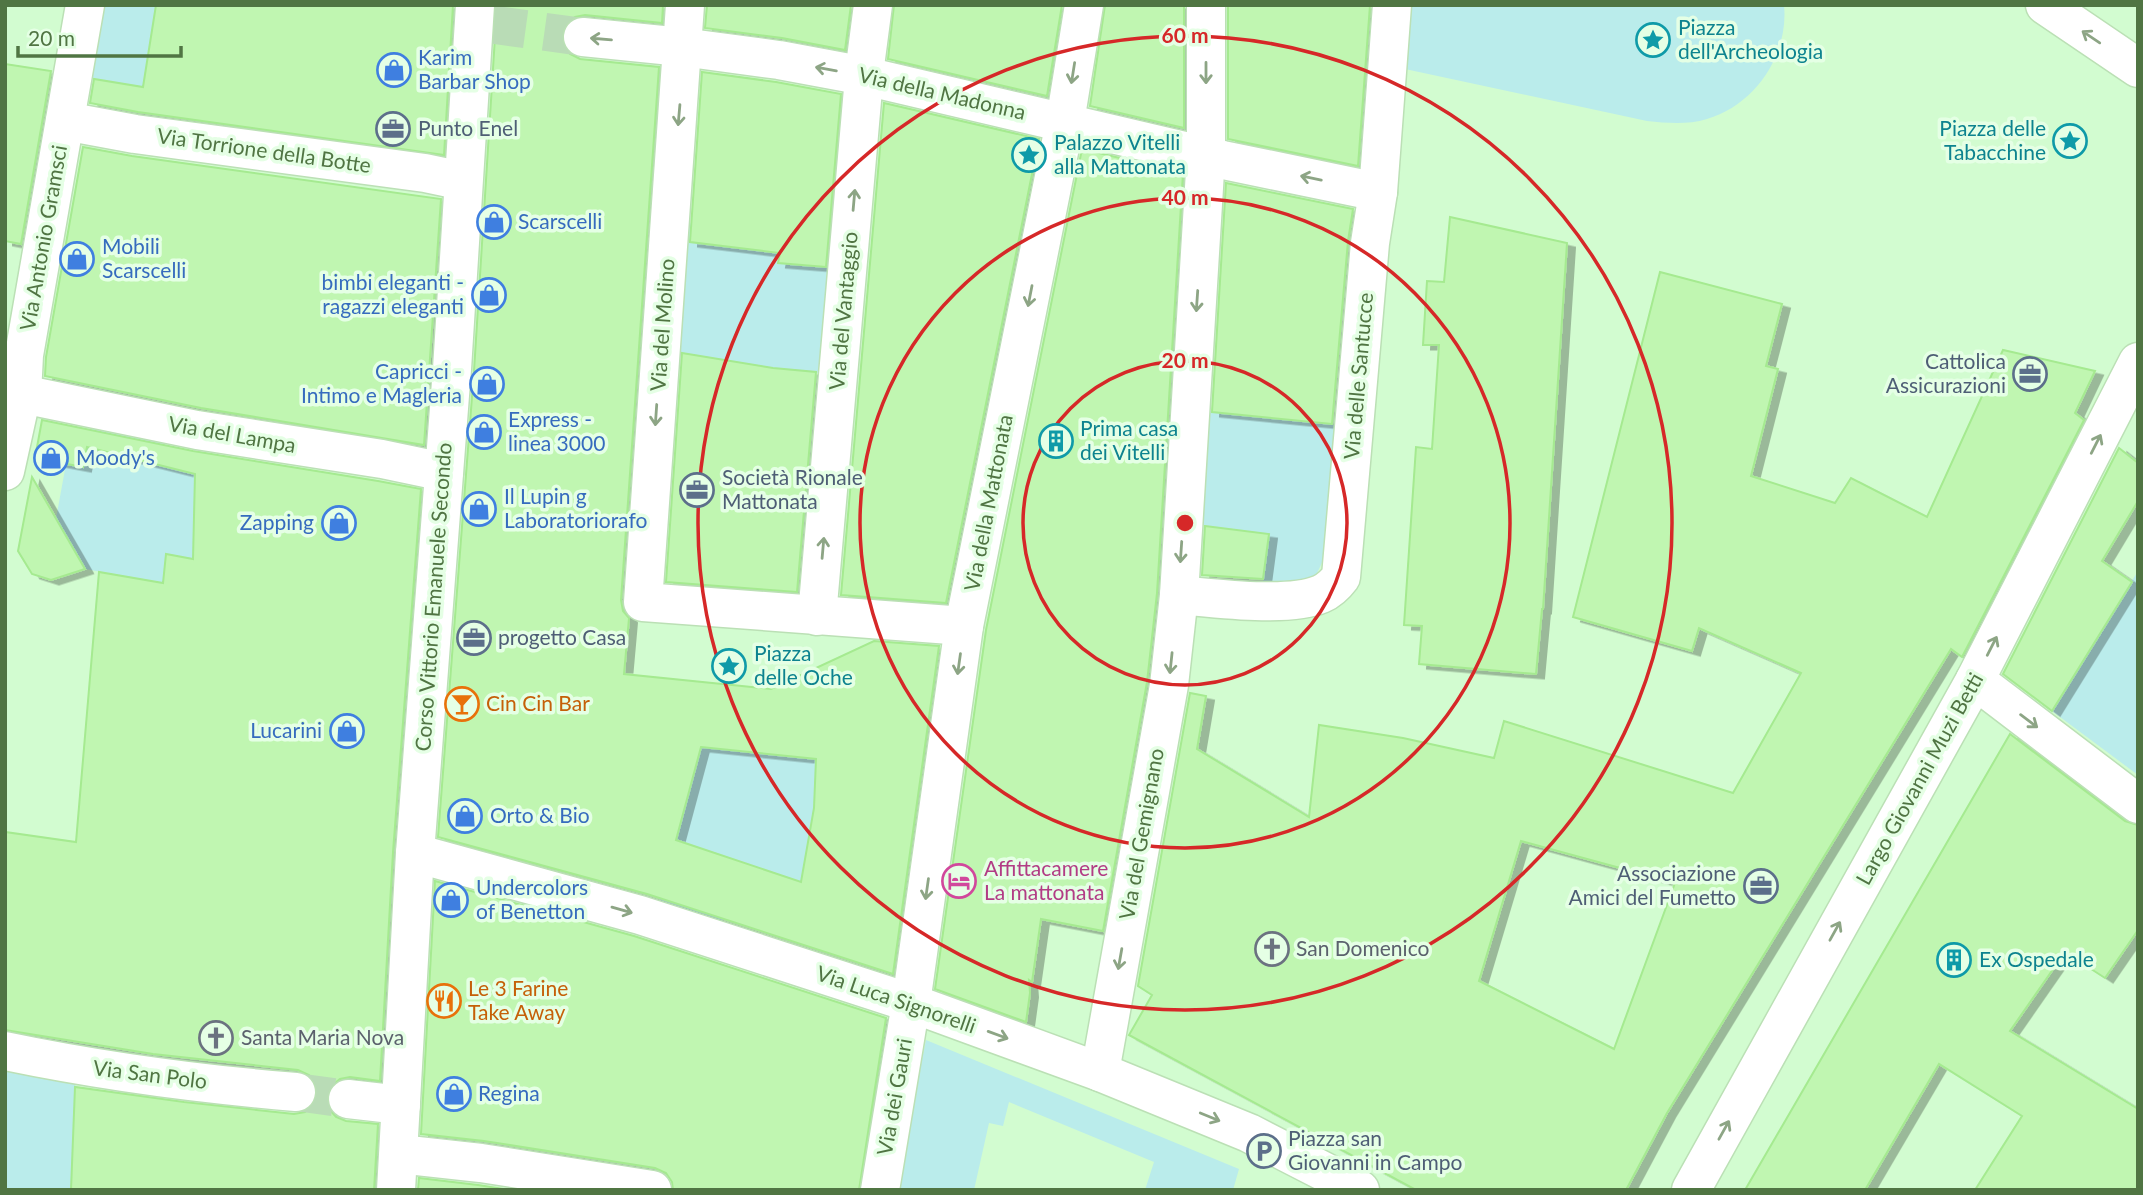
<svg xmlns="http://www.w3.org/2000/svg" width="2143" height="1195" viewBox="0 0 2143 1195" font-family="Lato,sans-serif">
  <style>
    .residential { fill: #d2fcd0 }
    .green { fill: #baeceb }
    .building { fill: #c0f6b1; stroke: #a5ea90; stroke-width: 2; fill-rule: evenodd; filter: url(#shadow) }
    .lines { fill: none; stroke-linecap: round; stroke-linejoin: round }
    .street-tunnel { stroke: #b9dcb6; stroke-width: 38; stroke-dasharray: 38 19; stroke-linecap: butt }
    .street-casing { stroke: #bbe0b5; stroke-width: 41 }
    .street { stroke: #fff; stroke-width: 38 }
    .oneway { stroke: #8da585 }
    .ring { fill: none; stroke: #d62828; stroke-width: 3.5 }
    .labels { text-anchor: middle; stroke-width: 7; stroke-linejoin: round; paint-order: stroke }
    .culture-label { font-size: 21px; fill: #0d838f; stroke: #e5ffe5; text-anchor: start }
    .shop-label { font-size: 21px; fill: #366cbe; stroke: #e5ffe5; text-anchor: start }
    .street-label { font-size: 21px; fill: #507543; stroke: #e5ffe5 }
    .service-label { font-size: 21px; fill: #4e5e75; stroke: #e5ffe5; text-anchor: start }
    .food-label { font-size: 21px; fill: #c56008; stroke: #e5ffe5; text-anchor: start }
    .hotel-label { font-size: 21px; fill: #b23c85; stroke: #e5ffe5; text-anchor: start }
    .worship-label { font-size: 21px; fill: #5b616d; stroke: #e5ffe5; text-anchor: start }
    .centre { fill: #d62828; stroke: #e5ffe5; stroke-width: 3.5 }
    .ring-label { font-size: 21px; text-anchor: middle; font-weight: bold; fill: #d62828; stroke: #e5ffe5; stroke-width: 7; stroke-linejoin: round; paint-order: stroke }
  </style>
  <defs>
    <filter id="shadow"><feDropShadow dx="8" dy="4.5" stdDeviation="0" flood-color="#0004"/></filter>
  </defs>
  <rect width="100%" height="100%" fill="#dcfedc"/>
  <rect class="residential" x="5" y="5" width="2133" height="1185"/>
  <g class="green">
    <path d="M103 5H156L143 87 92 78Z"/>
    <path d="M1411 5H1784C1789 55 1755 105 1707 119 1687 125 1667 123 1647 121L1405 69Z"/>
    <path d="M783 221 779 263 838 268 830 374 773 368 668 351 685 224Z"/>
    <path d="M1202 410 1337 425C1335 453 1335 565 1311 579 1296 588 1278 584 1263 582L1269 534 1194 524Z"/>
    <path d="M91 424 166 439 162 466 195 474V492L215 563 166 554 163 583 74 567V550L68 539 53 535 66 464 83 466Z"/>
    <path d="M2138 571V775L2052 711Z"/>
    <path d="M693 720 749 752 816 759 814 808 801 882 742 862 722 924 658 906 681 823Z"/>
    <path d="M926 1040 1239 1169 1233 1190H1145L1154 1162 1009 1102 1003 1126 989 1123 974 1190H896Z"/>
    <path d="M5 1062 76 1074 71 1190H5Z"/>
  </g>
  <g class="building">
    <path d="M156 5H453L444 155 138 112 90 103 94 79 143 87Z"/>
    <path d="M497 5H663L662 23 585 15 575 17 566 24 561 35 563 45 570 54 580 59 659 67 621 600 623 611 629 618 624 674 771 689 874 641 939 646 893 974 647 894 438 837 474 371ZM701 747 816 759 814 808 801 882 676 840Z"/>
    <path d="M707 5H851L845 50 782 38 705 28Z"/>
    <path d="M894 5H1062L1047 96 888 59Z"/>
    <path d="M1105 5H1184V128L1090 106Z"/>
    <path d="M1228 5H1370L1358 166 1228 139Z"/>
    <path d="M5 64 51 71 21 244 5 241Z"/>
    <path d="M702 72 776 82 841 94 826 267 778 263 780 253 690 242Z"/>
    <path d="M884 103 1039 139 946 603 841 595Z"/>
    <path d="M83 147 132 156 441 199 424 445 201 408 45 376 46 357Z"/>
    <path d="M1082 149 1183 173 1157 593 1147 682 1103 931 1041 919 1032 982 1029 980 1030 993 1026 1022 935 989 986 630Z"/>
    <path d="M1226 183 1353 209 1348 241 1332 424 1212 412Z"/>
    <path d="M1450 217 1567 243 1543 609H1542L1536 674 1419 664 1422 626 1404 625 1416 447 1432 449 1439 345H1423L1427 281 1444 282Z"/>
    <path d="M1660 272 1782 304 1766 366 1778 369 1751 476 1835 503 1851 478 1927 517 2003 350 2095 371 2075 413 2084 420 1962 657 1951 649 1667 1113 1626 1190H1416L1129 1035 1152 995 1138 986 1190 693 1206 696 1197 749 1309 817 1319 725 1403 738 1494 758 1504 721 1733 793 1801 673 1699 628 1692 651 1573 617ZM1521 841 1675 883 1614 1049 1479 981Z"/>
    <path d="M682 353 773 368 816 372 797 592 666 582Z"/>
    <path d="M42 420 193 451 378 481 421 489 393 852 380 1081 350 1077 340 1079 330 1087 326 1097 328 1108 336 1117 346 1121 378 1124 374 1190H71L75 1087 184 1102 294 1114 305 1112 313 1105 318 1093 316 1083 309 1075 298 1070 153 1054 5 1030V832L76 842 99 572 163 583 166 554 193 559 195 474 87 447 83 467 35 458Z"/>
    <path d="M2119 448 2138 463V501L2102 561 2132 582 2052 711 2003 674Z"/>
    <path d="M32 477 85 569 51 580 32 574 18 551Z"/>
    <path d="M1205 526 1269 534 1263 579 1202 575Z"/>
    <path d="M2010 734 2125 821 2138 825V930L2105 978 2065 952 2010 1031 2138 1109V1190H1975L2022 1116 1939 1064 1865 1190H1745Z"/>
    <path d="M435 881 634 936 886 1018 859 1190H673L672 1182 666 1173 655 1168 484 1141 421 1134Z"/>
    <path d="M419 1178 478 1185 510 1190H418Z"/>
  </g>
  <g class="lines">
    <g class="street-tunnel">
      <path d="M488 24 583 37"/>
      <path d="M296 1092 348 1099"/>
    </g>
    <g class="street-casing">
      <g id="street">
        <path d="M685 5 643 602 964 626"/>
        <path d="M2045 5 2138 68"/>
        <path d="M583 37 682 47 779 60 865 76 1223 160 1378 192"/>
        <path d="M65 121 135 134 425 173 463 181"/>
        <path d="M22 394 197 430 382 459 444 472"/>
        <path d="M5 471 22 394 24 355 85 5"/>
        <path d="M1179 595C1214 598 1288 608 1321 594 1330 590 1335 585 1341 577L1370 243 1378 192 1392 5"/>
        <path d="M817 616 865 66 873 5"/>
        <path d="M1975 680 2138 804"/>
        <path d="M415 853 640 915 911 1003 1100 1072 1249 1133 1360 1190"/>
        <path d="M5 1051C101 1071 199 1084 296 1092"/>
        <path d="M1100 1072 1169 685 1179 595 1206 155V5"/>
        <path d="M348 1099 401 1105"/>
        <path d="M399 1154 481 1163 652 1190"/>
        <path d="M396 1190 415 853 452 369 475 5"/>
        <path d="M880 1190 911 1003 964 626 1065 122 1084 5"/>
        <path d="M1691 1190 1975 680 2138 362"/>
      </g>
    </g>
    <use href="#street" class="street"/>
  </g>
  <defs><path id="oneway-shaft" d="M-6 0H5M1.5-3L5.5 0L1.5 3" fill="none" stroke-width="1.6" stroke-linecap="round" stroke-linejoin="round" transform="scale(1.75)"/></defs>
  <g class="oneway">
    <use href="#oneway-shaft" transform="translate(2091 37) rotate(-146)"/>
    <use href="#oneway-shaft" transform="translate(601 39) rotate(-175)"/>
    <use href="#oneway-shaft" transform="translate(826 69) rotate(-170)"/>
    <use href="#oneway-shaft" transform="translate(1073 73) rotate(99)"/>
    <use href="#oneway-shaft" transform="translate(1206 73) rotate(90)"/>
    <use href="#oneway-shaft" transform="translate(679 115) rotate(95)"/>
    <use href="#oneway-shaft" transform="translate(1311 178) rotate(-168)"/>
    <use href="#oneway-shaft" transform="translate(854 200) rotate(-85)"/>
    <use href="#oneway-shaft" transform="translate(1030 296) rotate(101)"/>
    <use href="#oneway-shaft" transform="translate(1197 301) rotate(94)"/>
    <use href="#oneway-shaft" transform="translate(656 415) rotate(94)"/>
    <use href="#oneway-shaft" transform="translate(2096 444) rotate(-63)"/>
    <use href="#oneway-shaft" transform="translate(823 548) rotate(-85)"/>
    <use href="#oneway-shaft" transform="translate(1181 552) rotate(94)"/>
    <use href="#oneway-shaft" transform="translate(1992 646) rotate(-63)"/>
    <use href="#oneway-shaft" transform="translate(1171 663) rotate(96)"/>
    <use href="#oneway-shaft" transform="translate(959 664) rotate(98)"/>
    <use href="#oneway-shaft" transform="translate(2029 721) rotate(37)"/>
    <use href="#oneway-shaft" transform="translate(927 889) rotate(98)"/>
    <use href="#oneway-shaft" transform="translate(622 910) rotate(16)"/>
    <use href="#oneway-shaft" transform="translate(1835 931) rotate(-61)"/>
    <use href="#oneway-shaft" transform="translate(1120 959) rotate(100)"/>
    <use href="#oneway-shaft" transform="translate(998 1035) rotate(20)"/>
    <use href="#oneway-shaft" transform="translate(1210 1117) rotate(22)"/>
    <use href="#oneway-shaft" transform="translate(1724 1130) rotate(-61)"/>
  </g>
  <g class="ring">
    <circle cx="1185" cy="523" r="162"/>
    <circle cx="1185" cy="523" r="325"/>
    <circle cx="1185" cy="523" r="487"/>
  </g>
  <defs>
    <g id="sight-ring" transform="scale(1.75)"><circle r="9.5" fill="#e5ffe5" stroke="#0f9aa8" stroke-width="1.5"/><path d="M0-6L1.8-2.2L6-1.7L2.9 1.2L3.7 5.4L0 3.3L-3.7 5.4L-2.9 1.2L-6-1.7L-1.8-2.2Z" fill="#0f9aa8"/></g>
    <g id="shop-ring" transform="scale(1.75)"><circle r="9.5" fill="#e5ffe5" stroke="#3f7fe0" stroke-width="1.5"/><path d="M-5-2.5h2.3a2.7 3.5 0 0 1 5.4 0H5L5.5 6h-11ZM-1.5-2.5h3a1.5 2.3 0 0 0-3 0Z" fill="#3f7fe0"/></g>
    <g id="office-ring" transform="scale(1.75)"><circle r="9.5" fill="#e5ffe5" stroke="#5c6f8a" stroke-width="1.5"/><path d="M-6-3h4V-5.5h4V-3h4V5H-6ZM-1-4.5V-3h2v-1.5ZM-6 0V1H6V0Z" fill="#5c6f8a"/></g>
    <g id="building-ring" transform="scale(1.75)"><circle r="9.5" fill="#e5ffe5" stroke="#0f9aa8" stroke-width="1.5"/><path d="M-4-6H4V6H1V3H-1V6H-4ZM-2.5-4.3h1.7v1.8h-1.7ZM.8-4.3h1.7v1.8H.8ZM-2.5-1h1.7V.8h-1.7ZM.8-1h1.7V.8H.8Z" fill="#0f9aa8"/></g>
    <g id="bar-ring" transform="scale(1.75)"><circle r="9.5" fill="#e5ffe5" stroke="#e8710a" stroke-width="1.5"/><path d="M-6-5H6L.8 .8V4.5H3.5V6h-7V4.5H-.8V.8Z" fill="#e8710a"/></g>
    <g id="hotel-ring" transform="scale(1.75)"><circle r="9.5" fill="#e5ffe5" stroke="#d1479c" stroke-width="1.5"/><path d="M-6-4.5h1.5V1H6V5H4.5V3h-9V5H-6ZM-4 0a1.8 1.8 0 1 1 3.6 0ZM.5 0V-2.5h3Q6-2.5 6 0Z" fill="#d1479c"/></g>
    <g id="church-ring" transform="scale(1.75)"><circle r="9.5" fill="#e5ffe5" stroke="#6b7280" stroke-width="1.5"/><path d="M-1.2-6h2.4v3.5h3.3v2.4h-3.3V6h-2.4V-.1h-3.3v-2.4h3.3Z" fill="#6b7280"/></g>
    <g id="restaurant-ring" transform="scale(1.75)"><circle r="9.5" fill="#e5ffe5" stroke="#e8710a" stroke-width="1.5"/><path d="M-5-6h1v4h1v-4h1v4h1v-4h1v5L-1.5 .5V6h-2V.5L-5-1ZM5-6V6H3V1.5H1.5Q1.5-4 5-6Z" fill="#e8710a"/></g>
    <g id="parking-ring" transform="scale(1.75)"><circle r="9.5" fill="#e5ffe5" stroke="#5c6f8a" stroke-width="1.5"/><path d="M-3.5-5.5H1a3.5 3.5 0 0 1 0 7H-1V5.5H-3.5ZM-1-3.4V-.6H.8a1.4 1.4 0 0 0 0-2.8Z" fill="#5c6f8a"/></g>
  </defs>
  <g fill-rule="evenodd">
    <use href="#sight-ring" x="1653" y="40"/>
    <use href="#shop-ring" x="394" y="70"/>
    <use href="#office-ring" x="393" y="129"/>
    <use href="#sight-ring" x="2070" y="141"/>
    <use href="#sight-ring" x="1029" y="155"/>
    <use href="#shop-ring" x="494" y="222"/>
    <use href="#shop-ring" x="77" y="259"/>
    <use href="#shop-ring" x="489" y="295"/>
    <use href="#office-ring" x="2030" y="374"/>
    <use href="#shop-ring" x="487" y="384"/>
    <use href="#shop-ring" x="484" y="432"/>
    <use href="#building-ring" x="1056" y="441"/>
    <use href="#shop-ring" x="51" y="458"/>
    <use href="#office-ring" x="697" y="490"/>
    <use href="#shop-ring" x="479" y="509"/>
    <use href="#shop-ring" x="339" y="523"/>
    <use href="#office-ring" x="474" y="638"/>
    <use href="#sight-ring" x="729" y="666"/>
    <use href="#bar-ring" x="462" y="704"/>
    <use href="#shop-ring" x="347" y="731"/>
    <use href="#shop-ring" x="465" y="816"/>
    <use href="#hotel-ring" x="959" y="881"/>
    <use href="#office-ring" x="1761" y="886"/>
    <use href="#shop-ring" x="451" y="900"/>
    <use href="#church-ring" x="1272" y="949"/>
    <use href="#building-ring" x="1954" y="960"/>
    <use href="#restaurant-ring" x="444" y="1001"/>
    <use href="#church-ring" x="216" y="1038"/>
    <use href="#shop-ring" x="454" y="1094"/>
    <use href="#parking-ring" x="1264" y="1151"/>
  </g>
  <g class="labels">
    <g class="culture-label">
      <text x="1678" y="35">Piazza<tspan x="1678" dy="24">dell'Archeologia</tspan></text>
      <text x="2046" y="136" text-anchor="end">Piazza delle<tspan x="2046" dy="24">Tabacchine</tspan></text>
      <text x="1054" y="150">Palazzo Vitelli<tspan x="1054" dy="24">alla Mattonata</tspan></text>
      <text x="1080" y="436">Prima casa<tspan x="1080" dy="24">dei Vitelli</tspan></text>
      <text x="754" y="661">Piazza<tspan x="754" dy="24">delle Oche</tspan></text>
      <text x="1979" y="967">Ex Ospedale</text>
    </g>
    <g class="shop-label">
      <text x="418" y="65">Karim<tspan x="418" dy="24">Barbar Shop</tspan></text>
      <text x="518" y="229">Scarscelli</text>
      <text x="102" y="254">Mobili<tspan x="102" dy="24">Scarscelli</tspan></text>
      <text x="464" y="290" text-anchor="end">bimbi eleganti -<tspan x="464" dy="24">ragazzi eleganti</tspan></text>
      <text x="462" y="379" text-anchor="end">Capricci -<tspan x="462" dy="24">Intimo e Magleria</tspan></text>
      <text x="508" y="427">Express -<tspan x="508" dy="24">linea 3000</tspan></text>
      <text x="76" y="465">Moody's</text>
      <text x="504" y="504">Il Lupin g<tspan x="504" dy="24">Laboratoriorafo</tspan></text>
      <text x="314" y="530" text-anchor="end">Zapping</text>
      <text x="322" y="738" text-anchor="end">Lucarini</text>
      <text x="490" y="823">Orto &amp; Bio</text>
      <text x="476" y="895">Undercolors<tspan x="476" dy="24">of Benetton</tspan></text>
      <text x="478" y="1101">Regina</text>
    </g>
    <g class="street-label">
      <text transform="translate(942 94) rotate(13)" y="7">Via della Madonna</text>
      <text transform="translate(264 151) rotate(8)" y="7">Via Torrione della Botte</text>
      <text transform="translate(44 238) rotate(-80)" y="7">Via Antonio Gramsci</text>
      <text transform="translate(844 311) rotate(-85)" y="7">Via del Vantaggio</text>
      <text transform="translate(663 325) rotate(-86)" y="7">Via del Molino</text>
      <text transform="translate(1359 376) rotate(-85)" y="7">Via delle Santucce</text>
      <text transform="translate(232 435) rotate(10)" y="7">Via del Lampa</text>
      <text transform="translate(989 503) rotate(-79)" y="7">Via della Mattonata</text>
      <text transform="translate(434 597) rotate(-86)" y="7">Corso Vittorio Emanuele Secondo</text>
      <text transform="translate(1920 779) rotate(-61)" y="7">Largo Giovanni Muzi Betti</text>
      <text transform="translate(1142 834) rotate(-80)" y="7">Via del Gemignano</text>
      <text transform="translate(896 1000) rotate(19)" y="7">Via Luca Signorelli</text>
      <text transform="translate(150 1075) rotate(7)" y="7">Via San Polo</text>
      <text transform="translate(895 1097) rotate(-80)" y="7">Via dei Gauri</text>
    </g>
    <g class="service-label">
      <text x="418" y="136">Punto Enel</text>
      <text x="2006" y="369" text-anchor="end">Cattolica<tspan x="2006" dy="24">Assicurazioni</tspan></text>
      <text x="722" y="485">Società Rionale<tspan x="722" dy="24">Mattonata</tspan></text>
      <text x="498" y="645">progetto Casa</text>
      <text x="1736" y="881" text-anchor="end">Associazione<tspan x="1736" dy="24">Amici del Fumetto</tspan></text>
      <text x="1288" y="1146">Piazza san<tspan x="1288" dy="24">Giovanni in Campo</tspan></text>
    </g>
    <g class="food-label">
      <text x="486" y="711">Cin Cin Bar</text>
      <text x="468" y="996">Le 3 Farine<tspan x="468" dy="24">Take Away</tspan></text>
    </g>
    <g class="hotel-label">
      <text x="984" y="876">Affittacamere<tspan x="984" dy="24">La mattonata</tspan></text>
    </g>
    <g class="worship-label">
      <text x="1296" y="956">San Domenico</text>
      <text x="241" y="1045">Santa Maria Nova</text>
    </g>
  </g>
  <circle cx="1185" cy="523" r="10" class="centre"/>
  <g class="ring-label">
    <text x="1185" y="43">60 m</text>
    <text x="1185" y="205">40 m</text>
    <text x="1185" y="368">20 m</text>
  </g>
  <rect width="2143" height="1195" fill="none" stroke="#507543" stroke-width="14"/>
  <path d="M18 46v10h163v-10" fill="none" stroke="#507543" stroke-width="3.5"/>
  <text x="28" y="46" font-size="21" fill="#507543" stroke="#e5ffe5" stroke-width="5" paint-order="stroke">20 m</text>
</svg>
